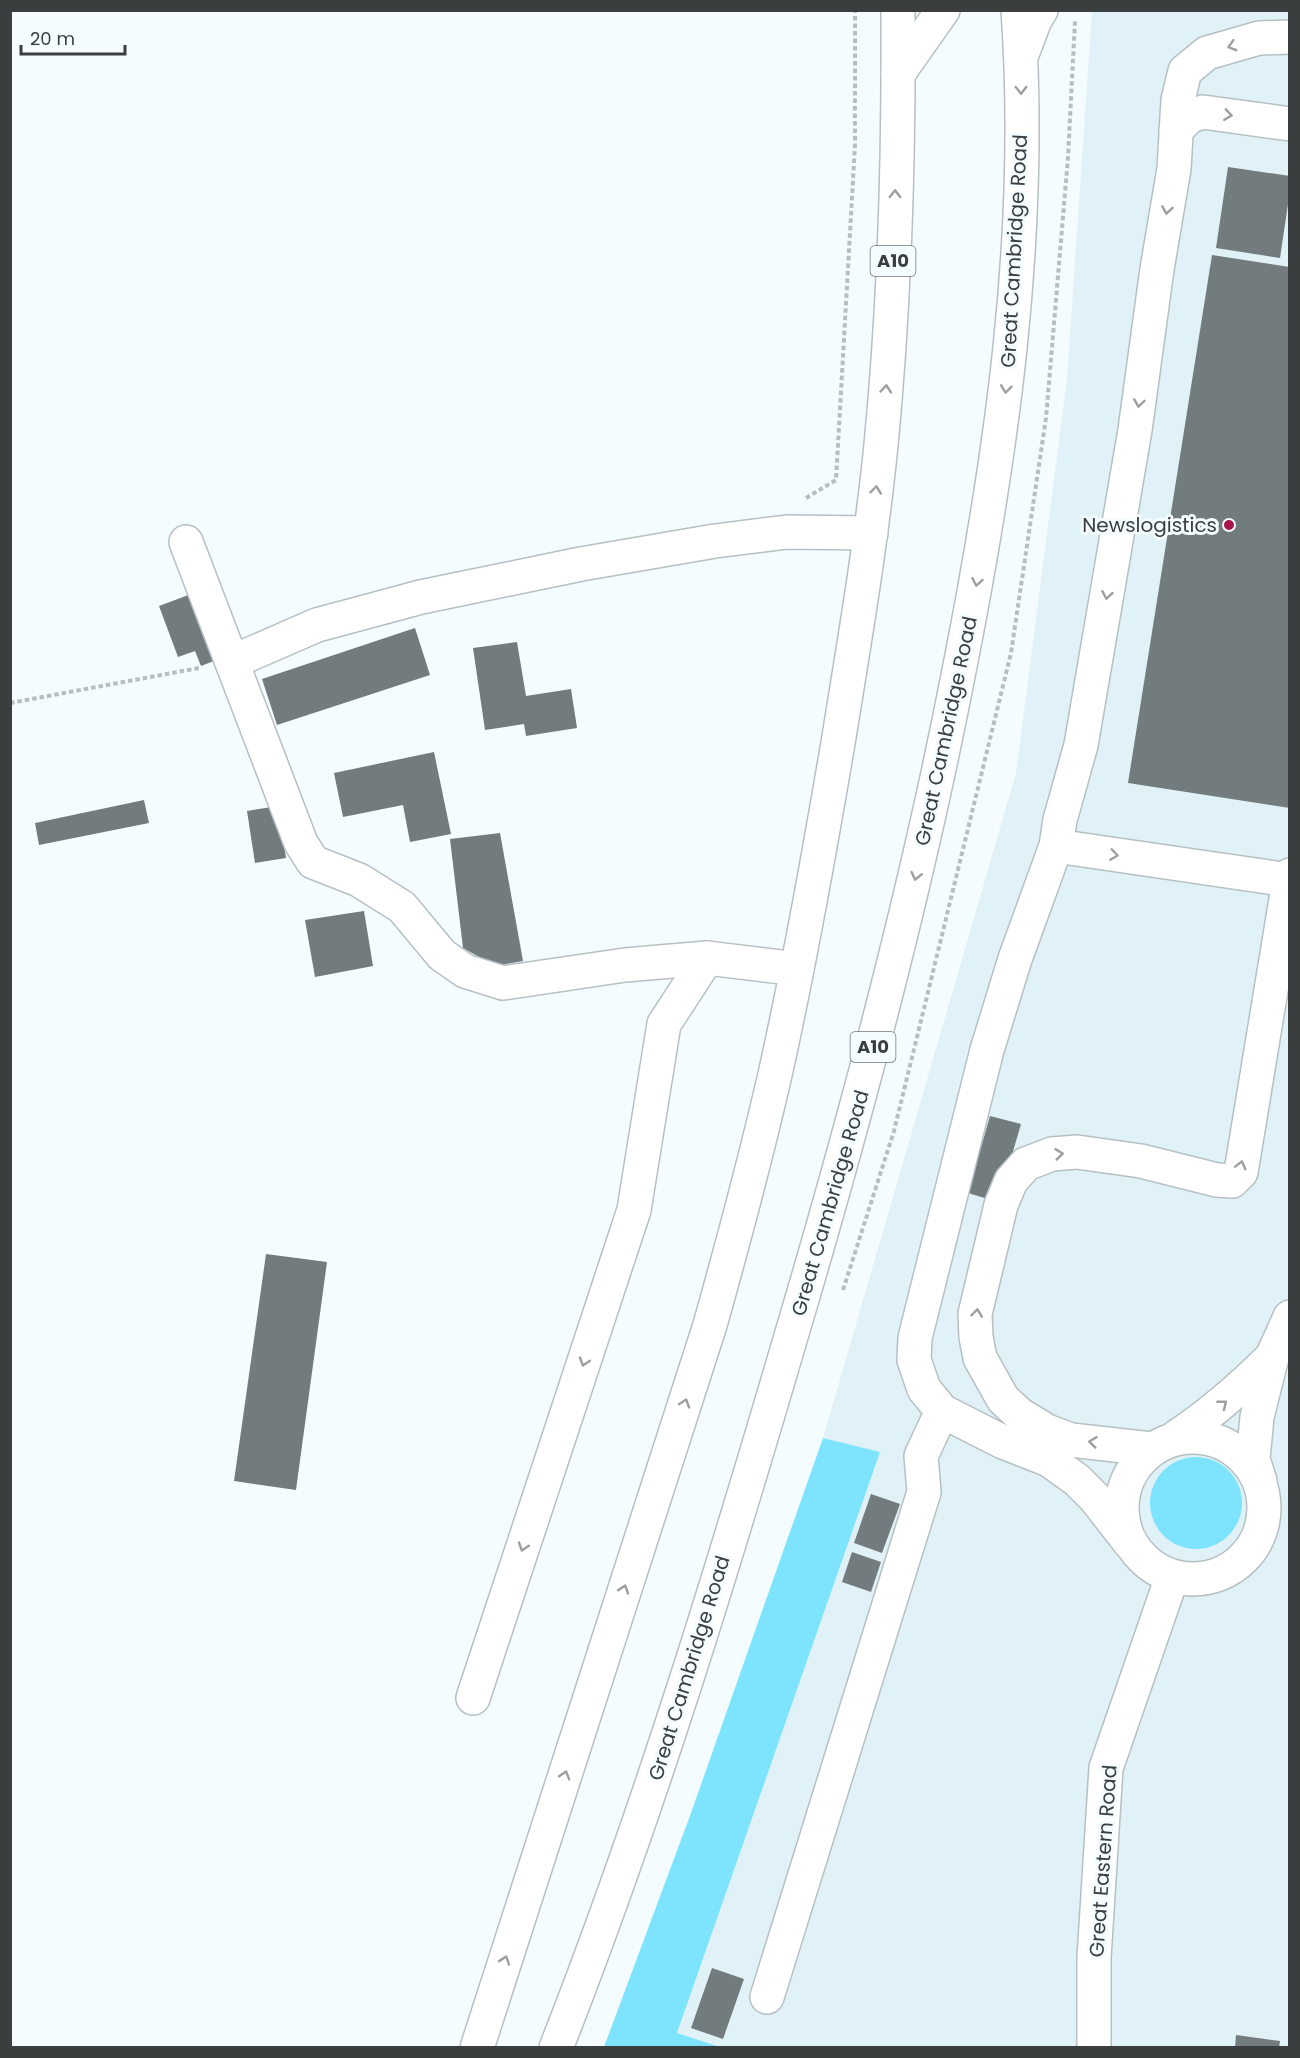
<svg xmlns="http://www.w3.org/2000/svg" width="1300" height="2058" viewBox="0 0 1300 2058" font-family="Poppins,sans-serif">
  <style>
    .built { fill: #e0f2f7 }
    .green { fill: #7ee4fe }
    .building { fill: #727b7d }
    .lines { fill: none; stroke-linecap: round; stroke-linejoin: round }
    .minor-casing { stroke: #b6c0c3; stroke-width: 36 }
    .highway-casing { stroke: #b6c0c3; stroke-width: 36 }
    .path { stroke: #b7bec0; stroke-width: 4; stroke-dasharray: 4.5 3; stroke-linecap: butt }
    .minor { stroke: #fff; stroke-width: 33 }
    .highway { stroke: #fff; stroke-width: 33 }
    .oneway { stroke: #9c9e9f }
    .poi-dot { fill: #a8154d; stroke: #f4fcff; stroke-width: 2 }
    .labels { text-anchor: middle; stroke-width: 6; stroke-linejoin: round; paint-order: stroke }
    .shield { fill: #f4fcff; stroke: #727779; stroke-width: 1.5 }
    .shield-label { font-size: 18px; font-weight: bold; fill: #3a3e3f }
    .street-label { font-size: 20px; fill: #3a3e3f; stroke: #f4fcff }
    .poi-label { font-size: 20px; fill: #3a3e3f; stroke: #f4fcff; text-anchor: end }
  </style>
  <rect width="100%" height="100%" fill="#f4fcff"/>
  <path class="built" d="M1092 11H1289V2047L720 2048 677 2033 879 1452 823 1438 1016 773 1067 379Z"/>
  <g class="green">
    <path d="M823 1438 880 1452 677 2033 720 2047H604L691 1813Z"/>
    <circle cx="1196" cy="1503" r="46"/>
  </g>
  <g class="building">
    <path d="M1228 167 1290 176V191L1280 258 1216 248Z"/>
    <path d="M1212 255 1290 267V808L1128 783Z"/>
    <path d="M199 591 224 657 201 666 195 651 178 657 159 606Z"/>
    <path d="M415 628 430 675 277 725 262 679Z"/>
    <path d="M517 642 526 696 571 689 577 728 526 736 524 724 485 730 473 648Z"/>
    <path d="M434 752 451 834 410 842 403 805 343 817 334 773Z"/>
    <path d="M144 800 149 823 39 845 35 823Z"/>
    <path d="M278 806 286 858 255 863 247 811Z"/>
    <path d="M500 833 523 961 495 966 463 948 450 839Z"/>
    <path d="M364 911 373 966 315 977 305 920Z"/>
    <path d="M990 1116 1021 1124 998 1202 968 1193Z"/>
    <path d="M266 1254 327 1262 296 1490 234 1481Z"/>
    <path d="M871 1494 900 1504 882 1553 854 1543Z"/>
    <path d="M852 1552 881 1562 871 1592 842 1582Z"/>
    <path d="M712 1968 744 1979 723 2039 691 2028Z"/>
    <path d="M1236 2035 1280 2041 1279 2048H1235Z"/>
  </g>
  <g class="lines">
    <g class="minor-casing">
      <g id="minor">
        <path d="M1021 57 1035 20 1041 10"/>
        <path d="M898 74 943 10"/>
        <path d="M1176 130 1190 116 1203 112 1290 124"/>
        <path d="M186 542 301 843 313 862 359 880 402 907 442 955 465 971 503 983 625 965 707 958 797 969"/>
        <path d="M232 662 317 625 421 597 581 564 715 541 787 532 871 533"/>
        <path d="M1056 846 1289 880"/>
        <path d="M1272 1357 1290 1317"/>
        <circle cx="1193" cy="1508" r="71"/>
        <path d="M1175 1438C1211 1414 1242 1387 1272 1357L1257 1417 1253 1459 1260 1481"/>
        <path d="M1151 1449 1071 1440 1047 1431 1019 1414 1003 1399 980 1358 976 1337 975 1314 1001 1205 1011 1181 1026 1164 1052 1154 1077 1152 1141 1161 1217 1180 1232 1181 1241 1172 1290 875"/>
        <path d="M1130 1543 1095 1498 1077 1480 1049 1460 1003 1442 942 1411 924 1389 914 1360 915 1338 987 1050 1015 959 1056 846 1060 820 1081 745 1135 430 1157 269 1174 169 1178 100 1185 71 1207 53 1259 38 1290 37"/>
        <path d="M473 1698 634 1210 664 1024 707 958"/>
        <path d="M767 1997 924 1492 921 1456 942 1411"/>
        <path d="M1094 2048V1958L1106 1768 1172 1577"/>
      </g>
    </g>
    <g class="highway-casing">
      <g id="highway">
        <path d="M477 2048 710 1325C733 1243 755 1161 774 1079 799 968 819 855 838 743 854 644 871 545 881 445 895 301 899 155 898 10"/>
        <path d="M556 2048C650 1809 725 1562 797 1316 859 1106 915 896 957 681 1001 461 1034 236 1018 10"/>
      </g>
    </g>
    <g class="path">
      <path d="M806 498 836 480 855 145V10"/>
      <path d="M10 703 199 668"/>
      <path d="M843 1290 894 1131 1011 653 1046 418 1068 158 1075 21"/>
    </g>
    <use href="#minor" class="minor"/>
    <use href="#highway" class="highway"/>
  </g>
  <defs><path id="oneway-chevron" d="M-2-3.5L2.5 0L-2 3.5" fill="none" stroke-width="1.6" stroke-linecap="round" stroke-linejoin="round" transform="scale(1.5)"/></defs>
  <g class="oneway">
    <use href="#oneway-chevron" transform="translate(1232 46) rotate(164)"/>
    <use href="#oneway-chevron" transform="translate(1021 90) rotate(90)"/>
    <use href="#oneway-chevron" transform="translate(1228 115) rotate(8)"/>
    <use href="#oneway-chevron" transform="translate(895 194) rotate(-89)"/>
    <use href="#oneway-chevron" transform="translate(1167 210) rotate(99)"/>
    <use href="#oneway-chevron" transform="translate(886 389) rotate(-85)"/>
    <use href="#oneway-chevron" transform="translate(1006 389) rotate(97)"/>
    <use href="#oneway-chevron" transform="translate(1139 403) rotate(98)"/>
    <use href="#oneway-chevron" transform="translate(876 490) rotate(-83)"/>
    <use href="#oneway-chevron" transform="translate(977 582) rotate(100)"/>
    <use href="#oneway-chevron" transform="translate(1107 595) rotate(100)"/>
    <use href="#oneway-chevron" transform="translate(1114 855) rotate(8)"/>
    <use href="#oneway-chevron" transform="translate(916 876) rotate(103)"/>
    <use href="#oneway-chevron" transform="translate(1059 1154) rotate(-7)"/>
    <use href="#oneway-chevron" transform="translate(1241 1165) rotate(-76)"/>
    <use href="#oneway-chevron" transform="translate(977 1313) rotate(-83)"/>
    <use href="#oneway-chevron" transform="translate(584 1362) rotate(108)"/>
    <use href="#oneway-chevron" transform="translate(685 1403) rotate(-72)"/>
    <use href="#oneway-chevron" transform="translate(1223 1404) rotate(-39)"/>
    <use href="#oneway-chevron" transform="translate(1093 1442) rotate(-173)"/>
    <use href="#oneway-chevron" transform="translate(523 1547) rotate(108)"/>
    <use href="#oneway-chevron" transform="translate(624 1589) rotate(-72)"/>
    <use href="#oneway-chevron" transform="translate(565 1775) rotate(-73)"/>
    <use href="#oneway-chevron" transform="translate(505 1960) rotate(-71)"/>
  </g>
  <circle class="poi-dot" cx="1229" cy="525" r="6"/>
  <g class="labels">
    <g class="shield">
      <rect x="870.5" y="246" width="45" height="30" rx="4.5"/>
      <rect x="850.5" y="1032" width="45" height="30" rx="4.5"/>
    </g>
    <g class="shield-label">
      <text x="893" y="267">A10</text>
      <text x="873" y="1053">A10</text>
    </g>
    <g class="street-label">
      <text transform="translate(1014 251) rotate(-87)" y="7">Great Cambridge Road</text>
      <text transform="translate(946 731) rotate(-78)" y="7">Great Cambridge Road</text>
      <text transform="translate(830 1203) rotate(-74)" y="7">Great Cambridge Road</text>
      <text transform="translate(689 1668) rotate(-73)" y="7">Great Cambridge Road</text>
      <text transform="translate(1103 1861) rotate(-86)" y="7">Great Eastern Road</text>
    </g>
    <g class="poi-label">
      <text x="1217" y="532">Newslogistics</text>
    </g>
  </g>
  <rect width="1300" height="2058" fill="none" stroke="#3a3e3f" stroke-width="24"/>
  <path d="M21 45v9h104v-9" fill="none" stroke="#3a3e3f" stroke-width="3"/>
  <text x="30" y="45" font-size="18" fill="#3a3e3f" stroke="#f4fcff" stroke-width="4.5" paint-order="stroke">20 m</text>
</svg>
